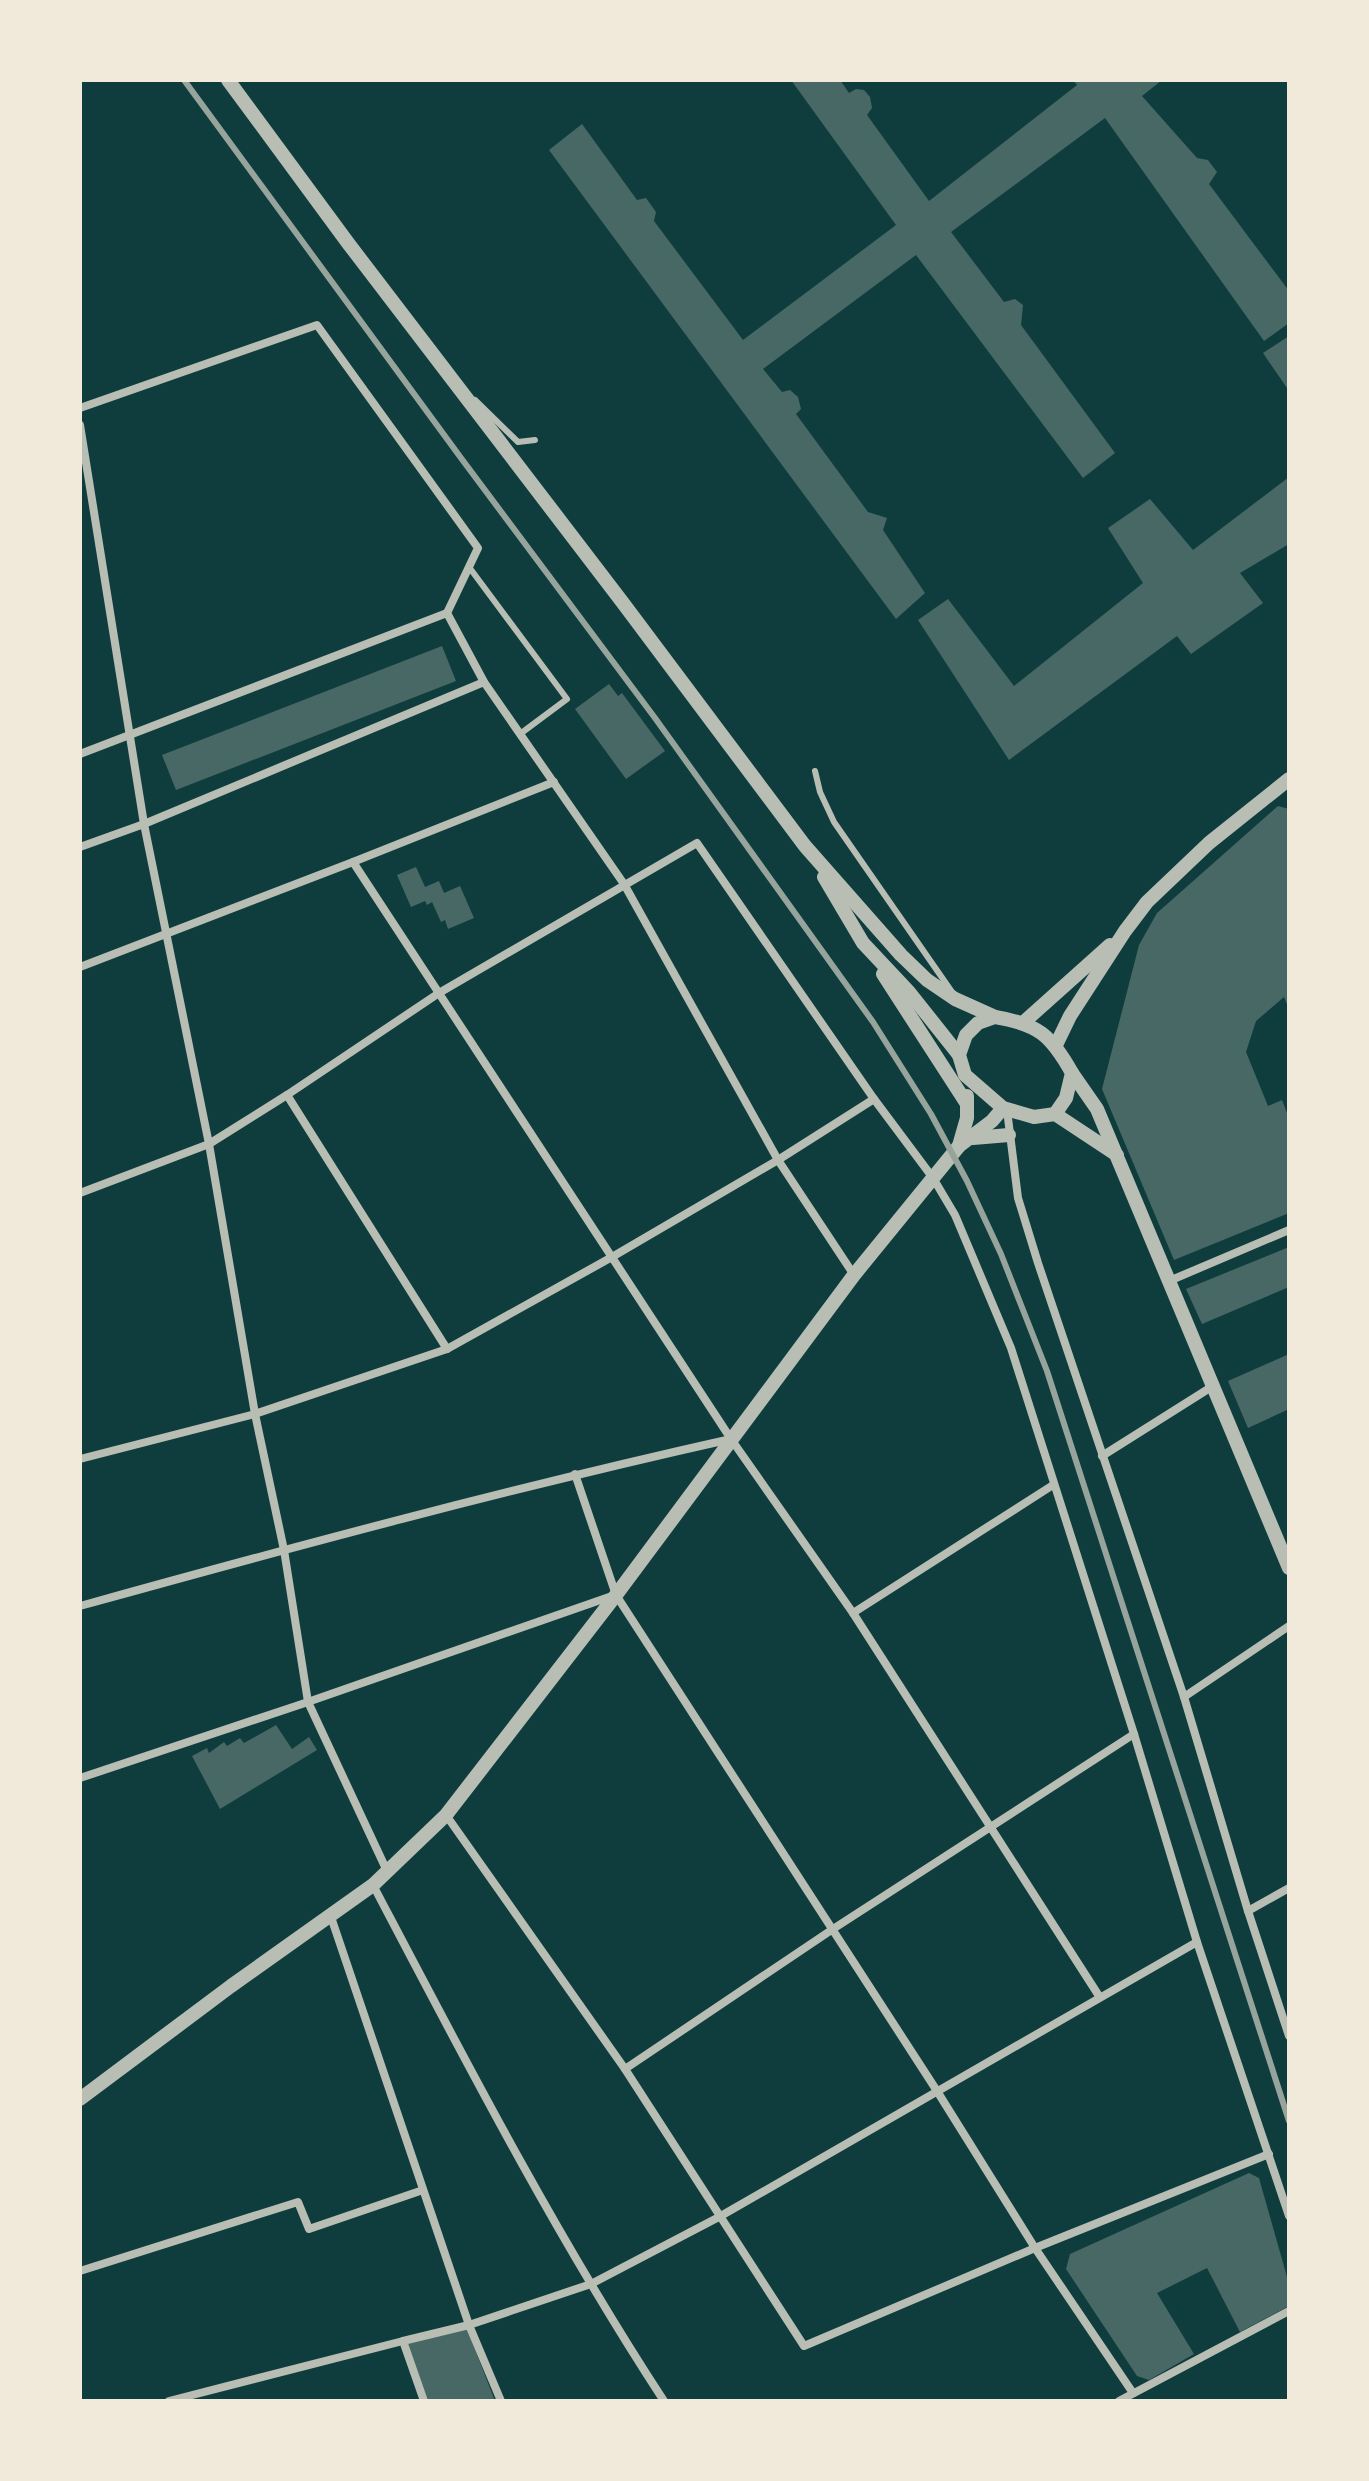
<svg xmlns="http://www.w3.org/2000/svg" width="1369" height="2481" viewBox="0 0 1369 2481" font-family="'DM Sans',sans-serif">
  <style>
    .building { fill: #486865 }
    .lines { fill: none; stroke-linecap: round; stroke-linejoin: round }
    .service { stroke: #b8beb3; stroke-width: 6 }
    .minor { stroke: #b8beb3; stroke-width: 8 }
    .tertiary { stroke: #b8beb3; stroke-width: 14 }
    .rail { stroke: #97a49c; stroke-width: 6 }
  </style>
  <rect width="100%" height="100%" fill="#0f3d3e"/>
  <g class="building">
    <path d="M791 80H840L849 93 856 89 864 90 870 97 872 108 867 115 929 201 1077 85 1073 80H1162L1142 96 1197 158 1208 160 1217 172 1209 184 1289 291V323L1264 341 1105 118 951 232 1004 302 1015 299 1023 305 1021 325 1115 453 1083 478 916 255 763 369 782 392 790 390 798 397 801 409 796 414 868 512 887 518 883 530 925 593 896 619 549 150 582 124 637 200 646 198 656 212 654 221 743 340 896 225Z"/>
    <path d="M1289 336V391L1263 353Z"/>
    <path d="M1289 477V544L1240 573 1263 603 1191 654 1177 636 1009 760 918 620 948 599 1014 686 1143 583 1108 528 1150 499 1193 550Z"/>
    <path d="M442 646 456 681 176 790 162 755Z"/>
    <path d="M609 684 618 696 622 693 665 751 626 779 575 709Z"/>
    <path d="M1278 806 1289 809V1009L1284 997 1256 1021 1246 1052 1268 1106 1282 1100 1289 1118V1213L1174 1260 1102 1089 1139 945 1157 913Z"/>
    <path d="M416 867 425 887 439 881 444 893 460 886 474 918 448 929 445 920 441 922 432 902 427 905 425 901 411 907 397 875Z"/>
    <path d="M1289 1247V1287L1202 1324 1186 1289Z"/>
    <path d="M1289 1354V1409L1248 1428 1228 1381Z"/>
    <path d="M276 1725 292 1749 309 1737 317 1750 220 1809 192 1756 207 1748 209 1753 224 1742 227 1746 240 1738 244 1743Z"/>
    <path d="M1249 2173 1259 2178 1289 2284V2306L1240 2332 1207 2268 1157 2293 1194 2354 1149 2380 1137 2376 1066 2269 1070 2254Z"/>
    <path d="M467 2329 495 2401H428L407 2344Z"/>
  </g>
  <g class="lines">
    <g class="service">
      <path d="M475 400 518 442 535 440"/>
      <path d="M469 567 567 699 520 734"/>
      <path d="M815 771 820 792 834 822 952 992"/>
    </g>
    <g class="minor">
      <path d="M80 408 317 325 478 548 447 613"/>
      <path d="M80 425 144 824 209 1144 255 1414 284 1550 308 1702 387 1871"/>
      <path d="M447 613 484 682 624 884 778 1160 854 1275"/>
      <path d="M80 754 447 613"/>
      <path d="M80 847 144 824 484 682"/>
      <path d="M353 862 731 1439 853 1613 1099 1996"/>
      <path d="M80 967 353 862 554 782"/>
      <path d="M287 1095 447 1349"/>
      <path d="M1007 1110 1018 1198 1038 1263 1184 1697 1248 1911 1289 2036"/>
      <path d="M80 1193 209 1144 287 1095 439 993 697 843 874 1099 933 1178 955 1215 1011 1348 1134 1734 1197 1942 1289 2216"/>
      <path d="M1169 1281 1289 1230"/>
      <path d="M1102 1456 1213 1386"/>
      <path d="M80 1459 255 1414 447 1349 612 1257 778 1160 874 1099"/>
      <path d="M575 1474 616 1595 937 2091 1035 2248 1133 2393"/>
      <path d="M80 1606C296 1546 512 1488 731 1439"/>
      <path d="M853 1613 1053 1485"/>
      <path d="M1184 1697 1289 1626"/>
      <path d="M80 1778 302 1704 612 1596"/>
      <path d="M446 1815 625 2069 804 2346 1035 2248 1269 2154"/>
      <path d="M373 1885C465 2060 556 2236 664 2401"/>
      <path d="M1248 1911 1289 1888"/>
      <path d="M331 1917 469 2325 591 2284 719 2217 1197 1942"/>
      <path d="M625 2069 833 1929 1134 1734"/>
      <path d="M80 2271 298 2202 309 2229 423 2190"/>
      <path d="M169 2401 403 2341"/>
      <path d="M424 2401 403 2341 469 2325 501 2401"/>
      <path d="M1119 2401 1289 2311"/>
    </g>
    <g class="tertiary">
      <path d="M228 80 348 243 623 603 805 846 901 955 927 980 955 999 995 1017"/>
      <path d="M824 877 863 943 909 992 959 1055"/>
      <path d="M883 974 967 1104"/>
      <path d="M995 1017C1038 1024 1051 1035 1072 1073L1066 1098 1055 1114 1034 1117 1003 1108 965 1075 959 1055 966 1035 978 1023Z"/>
      <path d="M1024 1022 1110 945"/>
      <path d="M1056 1045 1070 1016 1125 931 1147 902 1209 843 1289 779"/>
      <path d="M1072 1073 1097 1109 1289 1568"/>
      <path d="M1055 1114 1117 1155"/>
      <path d="M973 1138 1009 1135"/>
      <path d="M959 1146 967 1118V1096"/>
      <path d="M80 2099 231 1986 373 1885 446 1815 616 1595 854 1275 959 1146 992 1121 1003 1108"/>
    </g>
    <path class="rail" d="M184 80 461 458 655 718 873 1022 931 1114 967 1181 1001 1254 1047 1371 1289 2121"/>
  </g>
  <rect width="1369" height="2481" fill="none" stroke="#f1e9da" stroke-width="164"/>
</svg>
